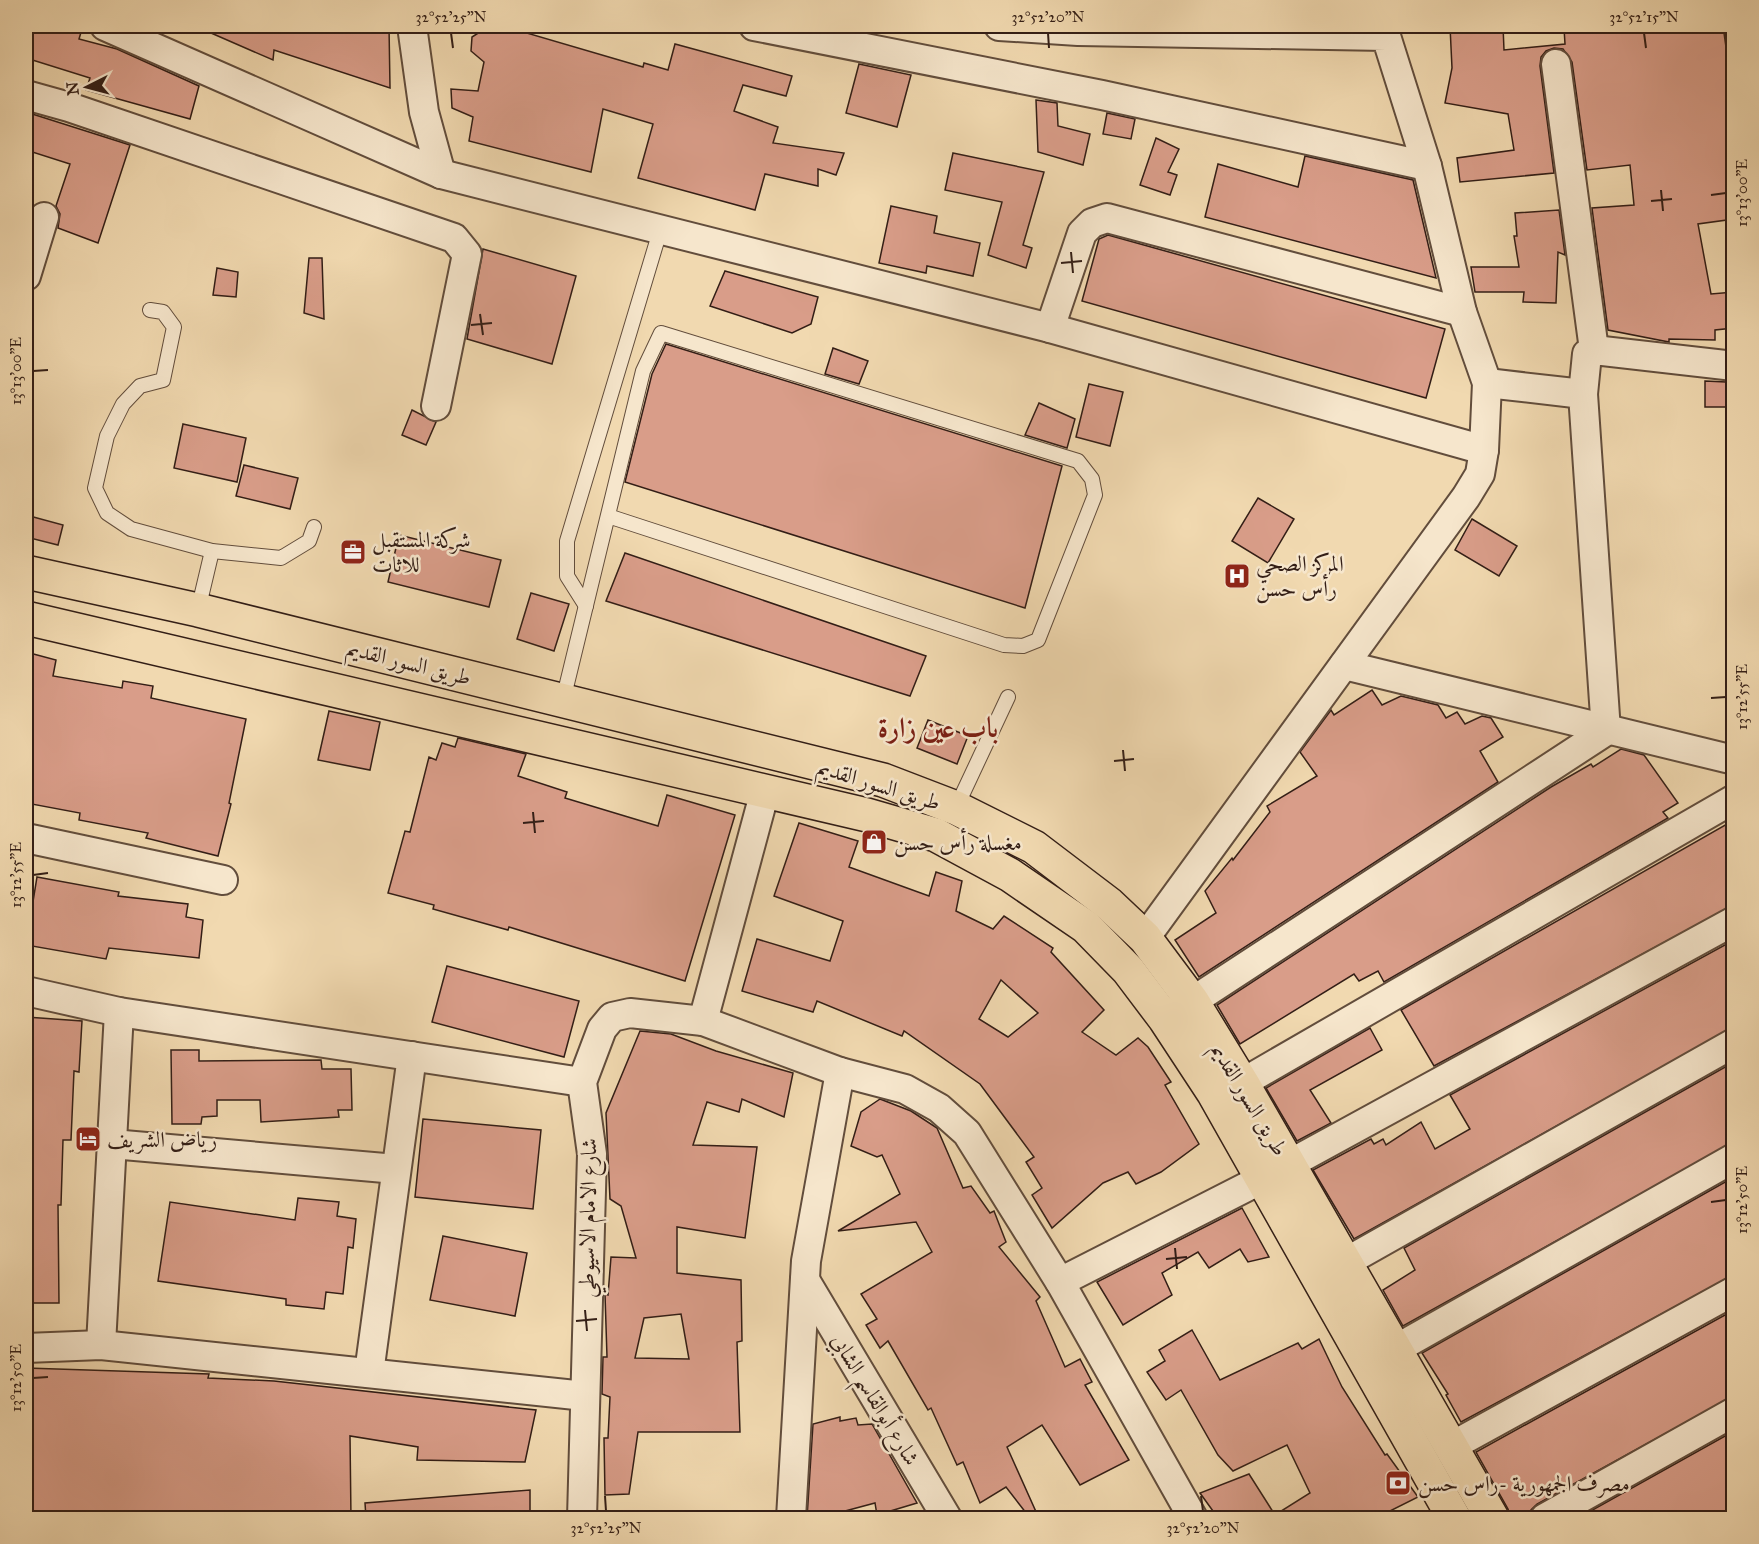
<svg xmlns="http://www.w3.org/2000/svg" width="1759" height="1544" viewBox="0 0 1759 1544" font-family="'IM FELL Great Primer',Amiri,serif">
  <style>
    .building { fill: #d99d89; stroke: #331e16; stroke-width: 1.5; fill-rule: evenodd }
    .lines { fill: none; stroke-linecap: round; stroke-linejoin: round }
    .service-casing { stroke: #624d3c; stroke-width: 16 }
    .minor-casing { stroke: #624d3c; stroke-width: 32 }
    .primary-casing { stroke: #331e16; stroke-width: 36 }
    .service { stroke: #f6e6cc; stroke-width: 14 }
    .minor { stroke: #f6e6cc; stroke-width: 28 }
    .primary { stroke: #f1d9b0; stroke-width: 33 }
    .ticks { fill: none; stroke: #331e16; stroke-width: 2 }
    .labels { text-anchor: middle; stroke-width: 5; stroke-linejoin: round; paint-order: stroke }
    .poi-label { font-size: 22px; fill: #331e16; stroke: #f6e6cc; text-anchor: start }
    .street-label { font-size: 22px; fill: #331e16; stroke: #f6e6cc }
    .district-label { font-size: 28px; font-weight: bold; fill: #7a1f14; stroke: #f6e6cc }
    .neatline { fill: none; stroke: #331e16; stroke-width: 2 }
    .ticks-label { font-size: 15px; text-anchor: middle; fill: #331e16 }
  </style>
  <rect width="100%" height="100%" fill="#f1d9b0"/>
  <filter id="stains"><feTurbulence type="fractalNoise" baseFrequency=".00333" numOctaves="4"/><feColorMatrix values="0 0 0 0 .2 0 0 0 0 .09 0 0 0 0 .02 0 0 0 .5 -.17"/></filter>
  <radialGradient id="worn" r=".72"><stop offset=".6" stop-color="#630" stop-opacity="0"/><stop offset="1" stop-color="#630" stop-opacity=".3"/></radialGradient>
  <g class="building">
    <path d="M35 26H69L82 29 79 39 117 49 199 86 190 119 86 90 90 78 26 58Z"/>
    <path d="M195 26H389L390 88 274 50 273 60Z"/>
    <path d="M489 26H503L643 67 644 63 668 70 675 44 792 76 786 96 743 85 734 111 778 127 773 143 844 153 836 175 818 169V186L765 174 755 210 638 178 653 124 603 109 591 172 469 141 473 117 452 108 451 89 478 91 484 62 471 51 472 37Z"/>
    <path d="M1450 26H1503L1504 50 1565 44 1564 28 1583 26H1723L1734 104V219L1698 224 1711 294 1734 292V328L1715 330V340L1669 339V342L1608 330 1592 208 1634 205 1630 165 1587 170 1572 62 1563 49 1554 48 1546 51 1541 57 1540 66 1554 173 1460 182 1457 158 1514 150 1508 114 1445 103 1452 68Z"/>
    <path d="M859 64 911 75 897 127 846 113Z"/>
    <path d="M1036 100 1057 103 1058 126 1090 134 1083 165 1038 152Z"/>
    <path d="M26 112 130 145 98 243 58 228 60 214 56 206 70 164 26 150Z"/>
    <path d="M1107 113 1135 119 1131 139 1103 134Z"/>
    <path d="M1156 138 1179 149 1168 172 1177 175 1170 195 1140 185Z"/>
    <path d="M953 153 1044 172 1023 245 1032 248 1026 268 988 255 1002 202 945 190Z"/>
    <path d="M1305 156 1413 180 1436 278 1205 217 1218 164 1298 187Z"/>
    <path d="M891 206 937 216 934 233 980 243 973 276 927 266 926 273 879 263Z"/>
    <path d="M1559 210 1565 255 1558 252 1556 303 1523 302 1524 292H1475L1471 267H1519L1514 236H1517L1515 213Z"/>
    <path d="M1108 235 1445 329 1426 398 1082 301 1099 239Z"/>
    <path d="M483 249 576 276 552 364 467 339Z"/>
    <path d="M309 258H322L324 319 304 313Z"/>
    <path d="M217 268 238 272 236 297 213 295Z"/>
    <path d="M725 271 818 297 811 324 792 333 710 306Z"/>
    <path d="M666 344 1062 466 1025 608 625 482 652 374Z"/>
    <path d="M833 348 868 361 859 384 825 374Z"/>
    <path d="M1705 381 1726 382V407H1705Z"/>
    <path d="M1089 384 1123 392 1110 446 1076 437Z"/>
    <path d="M1039 403 1075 419 1067 448 1025 435Z"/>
    <path d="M412 410 436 422 426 445 402 435Z"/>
    <path d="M183 424 246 438 237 482 174 468Z"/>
    <path d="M244 465 298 478 290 509 236 496Z"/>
    <path d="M1258 498 1294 519 1268 563 1232 541Z"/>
    <path d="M26 515 63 525 58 545 26 537Z"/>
    <path d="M1472 519 1517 546 1499 576 1455 550Z"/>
    <path d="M399 535 501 560 489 607 388 582Z"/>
    <path d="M625 553 926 656 910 696 606 601Z"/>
    <path d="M531 593 569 604 554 651 517 639Z"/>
    <path d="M26 652 56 660 53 676 122 688 123 681 153 686 151 698 246 719 229 803 231 804 218 856 146 838 148 833 79 820 80 813 26 803Z"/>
    <path d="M1372 690 1382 705 1401 696 1438 705 1446 718 1457 712 1465 724 1482 716 1491 718 1503 737 1480 751 1498 782 1199 977 1175 940 1216 913 1205 891 1232 858 1233 860 1270 812 1267 806 1317 776 1300 752 1331 710 1334 715Z"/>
    <path d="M329 711 380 722 370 770 318 760Z"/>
    <path d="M928 720 968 736 957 764 917 748Z"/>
    <path d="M458 738 526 754 518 776 567 792 565 798 658 826 667 795 735 815 685 981 509 927 508 930 433 909 434 905 388 893 405 831 410 832 429 757 436 760 442 743 455 747Z"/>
    <path d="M1621 749 1644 755 1678 803 1663 812 1668 818 1384 982 1378 971 1359 981 1354 974 1240 1044 1217 1005 1551 787 1591 764 1593 767Z"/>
    <path d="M1734 820V905L1434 1066 1401 1010Z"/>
    <path d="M799 823 858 841 849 867 929 896 936 872 962 881 956 911 993 929 1004 916 1053 948 1051 952 1104 1010 1082 1032 1116 1055 1138 1038 1148 1047 1171 1082 1165 1085 1199 1144 1161 1172 1136 1184 1128 1172 1103 1183 1052 1228 1032 1195 1042 1188 1026 1162 1034 1157 980 1084 904 1031 902 1036 817 1001 813 1012 742 991 757 939 830 961 843 921 774 896ZM1001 980 1038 1013 1008 1037 979 1019Z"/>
    <path d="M37 877 119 892 118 896 188 904 186 917 203 920 199 958 109 948 106 959 26 945Z"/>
    <path d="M1734 940V1027L1354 1239 1313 1170 1371 1139 1374 1144 1383 1139 1386 1145 1421 1122 1435 1149 1470 1129 1450 1095Z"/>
    <path d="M447 966 579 1001 564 1057 432 1022Z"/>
    <path d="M26 1017 82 1021 79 1072 74 1071 71 1140H63L61 1205H58L59 1303H26Z"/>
    <path d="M1370 1028 1382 1050 1310 1090 1331 1123 1297 1141 1266 1088Z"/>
    <path d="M640 1031 671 1034 716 1051 793 1073 784 1117 742 1099 739 1112 707 1102 693 1145 757 1147 745 1238 677 1227V1273L741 1280 742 1341 737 1342 740 1432H638L629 1494 605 1495 604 1438H608L610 1397 602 1394 603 1357H607L605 1294 608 1295 611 1257 636 1258 621 1206 610 1199 606 1113ZM681 1314 689 1359 635 1358 644 1318Z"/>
    <path d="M171 1050H199V1061L321 1060 322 1069H351L352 1110H338L339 1117 261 1122 260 1100H217V1116L202 1117 201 1124H172Z"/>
    <path d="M1734 1062V1142L1403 1326 1383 1290 1415 1270 1404 1248Z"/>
    <path d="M880 1099 911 1111 937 1128 963 1188 971 1186 990 1213 994 1211 1006 1242 999 1247 1040 1297 1036 1301 1065 1367 1080 1359 1092 1382 1085 1385 1129 1460 1080 1485 1042 1425 1007 1447 1037 1514 1030 1518 1006 1487 980 1503 963 1462 957 1465 931 1408 928 1410 888 1341 880 1348 866 1325 877 1319 861 1294 932 1252 916 1222 838 1231 900 1194 882 1155 877 1157 851 1146 861 1112Z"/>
    <path d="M423 1119 541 1130 533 1209 415 1197Z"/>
    <path d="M1734 1177V1275L1461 1422 1446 1395 1448 1394 1422 1353Z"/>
    <path d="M298 1198 339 1202 337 1216 356 1219 353 1248 348 1247 343 1294 326 1292 324 1309 286 1305V1299L158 1281 170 1202 295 1220Z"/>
    <path d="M1242 1208 1269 1257 1248 1262 1240 1249 1209 1268 1198 1252 1162 1273 1172 1295 1123 1325 1097 1282Z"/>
    <path d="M443 1236 527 1253 515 1316 430 1300Z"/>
    <path d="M1734 1310V1396L1537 1504 1531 1510 1529 1518H1511L1508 1509 1476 1452Z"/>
    <path d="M1192 1330 1220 1380 1298 1343 1302 1349 1319 1339 1342 1387 1385 1455 1387 1454 1418 1497 1376 1518H1218L1200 1493 1249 1474 1275 1515 1310 1493 1287 1445 1233 1471 1218 1455 1181 1390 1166 1400 1147 1372 1165 1361 1159 1350Z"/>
    <path d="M26 1368 209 1374 208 1378 274 1381 536 1410 525 1462 417 1460 418 1447 350 1436 351 1518H26Z"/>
    <path d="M840 1417V1421L856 1418 858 1425 872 1424 917 1503 877 1515 875 1503 819 1518H807L813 1424Z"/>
    <path d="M1734 1431V1518H1578Z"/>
    <path d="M530 1490V1518H366L365 1503Z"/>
  </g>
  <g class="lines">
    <g class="service-casing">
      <g id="service">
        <path d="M150 310 163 312 174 327 163 380 140 386 123 404 107 436 95 488 107 513 131 529 212 551 281 558 309 541 314 527"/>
        <path d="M586 606 567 576V541L660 231"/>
        <path d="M198 610 212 551"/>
        <path d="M563 700 643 371 661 333 1078 461 1092 479 1095 495 1038 640 1023 646 1004 645 608 516"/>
        <path d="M956 808 1008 697"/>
      </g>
    </g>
    <g class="minor-casing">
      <g id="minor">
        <path d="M105 26 441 174 1050 328 1484 450"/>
        <path d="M412 26 424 112 441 174"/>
        <path d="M754 26 1102 95 1427 166"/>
        <path d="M999 26 1078 31 1386 36 1427 166 1462 312 1487 383 1484 450 1480 474 1466 497 1145 938"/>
        <path d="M1556 64 1594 350"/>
        <path d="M26 95 69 107 454 238 467 254 436 406"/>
        <path d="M26 276 44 217"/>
        <path d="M1050 328 1082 233 1092 223 1107 218 1462 312"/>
        <path d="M1583 394 1587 354 1594 350 1734 366"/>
        <path d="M1344 665 1734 760"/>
        <path d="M26 838 223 880"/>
        <path d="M26 991 119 1012 582 1082"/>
        <path d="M1173 1014 1606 731 1583 394 1487 383"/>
        <path d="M703 1021 765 791"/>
        <path d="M1242 1083 1734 799"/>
        <path d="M112 1144 396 1169"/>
        <path d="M1346 1262 1734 1043"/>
        <path d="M805 1280 947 1518"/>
        <path d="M1060 1282 1264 1178 1734 921"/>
        <path d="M101 1345 119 1012"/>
        <path d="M26 1348 101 1345 585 1396"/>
        <path d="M1396 1349 1734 1158"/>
        <path d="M369 1373 412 1056"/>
        <path d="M1452 1446 1734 1291"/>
        <path d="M582 1518 592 1154 582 1082 602 1029 612 1017 630 1013 703 1021 840 1072 905 1089 939 1108 967 1133 1060 1282 1193 1518"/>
        <path d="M791 1518 806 1261 840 1072"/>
        <path d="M1545 1518 1734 1412"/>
      </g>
    </g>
    <g class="primary-casing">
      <g id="primary">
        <path d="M26 572 198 610 883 780 956 808 1034 847 1109 904 1145 938 1192 1001 1242 1083 1492 1518"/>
        <path d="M26 618 867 815 936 835 1010 875 1086 927 1128 970 1165 1019 1213 1092 1454 1518"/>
      </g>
    </g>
    <use href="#service" class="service"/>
    <use href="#minor" class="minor"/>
    <use href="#primary" class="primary"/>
  </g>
  <path class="ticks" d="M451 33 453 48M1048 33 1049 48M1644 33 1646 48M1661 190 1663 211M1711 195 1726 193M1651 201 1672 199M1071 252 1073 273M1061 263 1082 261M480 314 483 335M471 325 492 323M33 371 48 370M1711 698 1726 697M1123 750 1125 771M1114 761 1134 759M533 812 535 833M523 823 544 821M33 875 48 873M1711 1202 1726 1200M1175 1248 1177 1269M1166 1259 1187 1257M585 1310 587 1331M576 1321 597 1319M33 1378 48 1377M605 1496 606 1511M1201 1496 1203 1511"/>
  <defs>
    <g id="office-square" transform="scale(1.35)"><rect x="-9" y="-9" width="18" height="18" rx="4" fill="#8f2418" stroke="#f6e6cc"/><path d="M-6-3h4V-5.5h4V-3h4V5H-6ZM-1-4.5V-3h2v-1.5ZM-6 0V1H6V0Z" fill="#fff"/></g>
    <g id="hospital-square" transform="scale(1.35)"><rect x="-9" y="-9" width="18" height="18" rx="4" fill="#8f2418" stroke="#f6e6cc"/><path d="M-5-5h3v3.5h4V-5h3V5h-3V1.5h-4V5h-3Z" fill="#fff"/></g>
    <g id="shop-square" transform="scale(1.35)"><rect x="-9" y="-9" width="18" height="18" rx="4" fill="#8f2418" stroke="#f6e6cc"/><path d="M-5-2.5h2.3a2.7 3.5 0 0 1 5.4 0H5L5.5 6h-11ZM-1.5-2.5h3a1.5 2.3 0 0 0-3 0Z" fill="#fff"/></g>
    <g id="hotel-square" transform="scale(1.35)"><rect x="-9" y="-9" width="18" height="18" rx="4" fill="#8f2418" stroke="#f6e6cc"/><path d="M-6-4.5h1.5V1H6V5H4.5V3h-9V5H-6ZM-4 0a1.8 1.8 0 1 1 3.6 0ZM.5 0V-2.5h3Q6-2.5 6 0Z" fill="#fff"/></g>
    <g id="bank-square" transform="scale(1.35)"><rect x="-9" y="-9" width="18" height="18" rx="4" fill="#8f2418" stroke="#f6e6cc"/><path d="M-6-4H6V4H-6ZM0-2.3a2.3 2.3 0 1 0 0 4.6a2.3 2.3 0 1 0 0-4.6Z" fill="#fff"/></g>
  </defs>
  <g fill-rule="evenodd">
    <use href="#office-square" x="353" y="552"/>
    <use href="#hospital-square" x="1237" y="576"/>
    <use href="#shop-square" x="874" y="842"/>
    <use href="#hotel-square" x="88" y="1139"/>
    <use href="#bank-square" x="1398" y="1483"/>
  </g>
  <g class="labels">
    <g class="poi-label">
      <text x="372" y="547">شركة المستقبل<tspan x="372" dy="25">للاثات</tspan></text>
      <text x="1256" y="571">المركز الصحي<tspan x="1256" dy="25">رأس حسن</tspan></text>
      <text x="894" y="850">مغسلة رأس حسن</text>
      <text x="107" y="1147">رياض الشريف</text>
      <text x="1418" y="1491">مصرف الجمهورية -راس حسن</text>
    </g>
    <g class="street-label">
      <text transform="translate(409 662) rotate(14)" y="8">طريق السور القديم</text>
      <text transform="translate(879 784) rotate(17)" y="8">طريق السور القديم</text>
      <text transform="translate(1250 1099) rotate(59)" y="8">طريق السور القديم</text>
      <text transform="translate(587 1218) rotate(-89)" y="8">شارع الامام الاسيوطي</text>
      <text transform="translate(876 1399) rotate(59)" y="8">شارع أبوالقاسم الشابي</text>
    </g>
    <g class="district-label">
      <text x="938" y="737">باب عين زارة</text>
    </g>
  </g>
  <rect width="1759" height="1544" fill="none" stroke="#f1d9b0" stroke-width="66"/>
  <g transform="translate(87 87) rotate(264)" stroke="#f6e6cc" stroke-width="4.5" paint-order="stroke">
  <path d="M0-4.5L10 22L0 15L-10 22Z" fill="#331e16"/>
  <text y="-9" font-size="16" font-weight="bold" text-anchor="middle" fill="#331e16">N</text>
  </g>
  <rect x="33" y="33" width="1693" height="1478" class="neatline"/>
  <g class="ticks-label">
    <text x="451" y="22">32°52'25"N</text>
    <text x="1048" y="22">32°52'20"N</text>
    <text x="1644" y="22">32°52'15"N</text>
    <text transform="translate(1742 193) rotate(-90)" y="5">13°13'00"E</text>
    <text transform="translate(16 371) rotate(-90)" y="5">13°13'00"E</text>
    <text transform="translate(1742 697) rotate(-90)" y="5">13°12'55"E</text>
    <text transform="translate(16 875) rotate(-90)" y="5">13°12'55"E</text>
    <text transform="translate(1742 1200) rotate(-90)" y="5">13°12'50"E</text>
    <text transform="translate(16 1378) rotate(-90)" y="5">13°12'50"E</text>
    <text x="606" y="1533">32°52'25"N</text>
    <text x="1203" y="1533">32°52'20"N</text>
  </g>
  <rect width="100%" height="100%" filter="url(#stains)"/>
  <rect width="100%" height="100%" fill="url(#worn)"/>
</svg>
